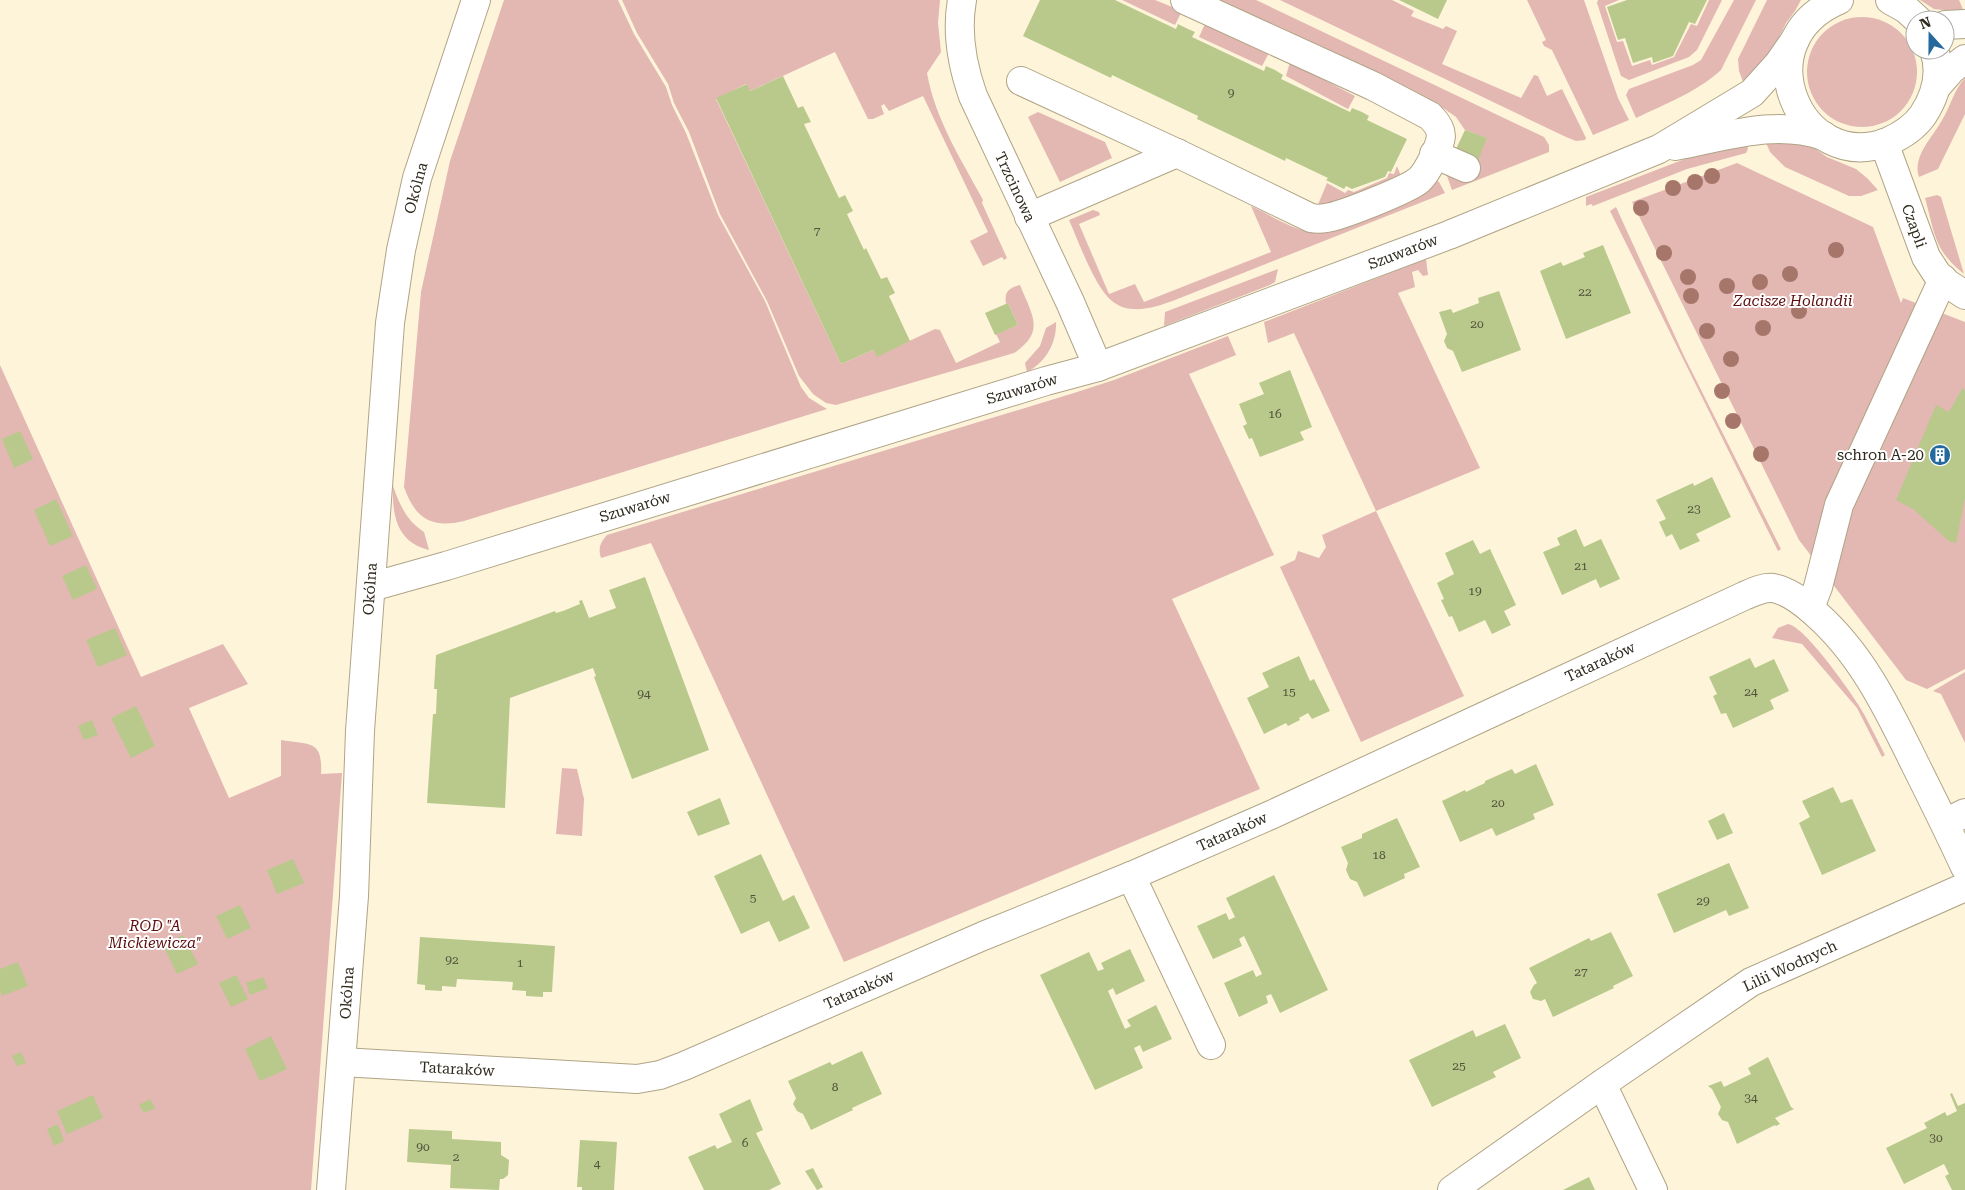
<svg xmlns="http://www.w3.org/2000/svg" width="1965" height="1190" viewBox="0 0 1965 1190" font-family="'Roboto Serif',serif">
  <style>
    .green { fill: #e3b7b2 }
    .building { fill: #b9c98c }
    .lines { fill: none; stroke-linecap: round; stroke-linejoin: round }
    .minor-casing { stroke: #b0a486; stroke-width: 30 }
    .minor { stroke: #fff; stroke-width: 28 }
    .tree { fill: #a6766a }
    .labels { text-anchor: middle; stroke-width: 4; stroke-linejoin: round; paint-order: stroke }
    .number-label { font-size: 12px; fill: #52523a }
    .street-label { font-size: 15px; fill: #2f2a1e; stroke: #fff }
    .park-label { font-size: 15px; font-style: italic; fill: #5e0e0e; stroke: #fff }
    .poi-label { font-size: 15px; fill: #2f2a1e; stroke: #fff; text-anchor: end }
  </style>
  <rect width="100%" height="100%" fill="#fef4da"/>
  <g class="green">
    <path d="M504 0H618L634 34 666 87 672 105 686 133 718 215 765 301 801 387 809 398 827 409 464 521C431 529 415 518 404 487L421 292 450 161Z"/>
    <path d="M622 0H940L938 23 941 52 927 73C935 119 961 159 983 200L982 203 1007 258 1004 260 1002 257 983 266 970 241 988 232 923 96 889 111 884 104 881 106 884 114 873 119H868L835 52 750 91 746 84 716 99 841 364 873 350 877 356 935 329 940 330 956 363 1000 342 996 334 1018 325 1008 303 1006 304C1004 292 1009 288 1020 285 1032 315 1046 332 1014 353L836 405 826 403 813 394 799 376 767 301 720 214 689 132 674 103 668 84 637 33Z"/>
    <path d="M1122 0H1155L1182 11 1175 25Z"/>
    <path d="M1213 0H1256L1544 137 1549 145V152L1452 190 1447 176 1438 170 1455 151 1486 138 1465 130 1456 117 1443 108Z"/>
    <path d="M1280 0H1392L1414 11 1411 16 1443 29 1446 26 1457 31 1442 64 1521 98 1534 75 1538 76 1547 96 1562 89 1586 138 1585 140 1576 141 1566 137Z"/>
    <path d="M1527 0H1584L1618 98 1629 120 1593 135 1552 50 1544 46 1542 42 1546 40Z"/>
    <path d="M1598 0H1619L1605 6 1617 42 1623 41 1632 66 1650 60 1652 65 1674 57 1691 24 1697 26 1709 0H1722L1697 50 1689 57 1629 80 1621 76 1597 3Z"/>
    <path d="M1734 0H1756L1721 70C1697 92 1665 104 1636 118L1626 95 1629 89 1693 65 1701 60Z"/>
    <path d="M1767 0H1801L1795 11 1786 23 1774 48 1745 87 1739 71 1738 59Z"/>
    <path d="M1920 0H1959L1964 12 1934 9Z"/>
    <circle cx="1862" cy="72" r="55"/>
    <path d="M1205 24 1269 53 1262 66 1199 37Z"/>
    <path d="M1290 62 1355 96 1348 109 1286 76Z"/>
    <path d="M1965 78V114L1938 169 1919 177C1912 156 1933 137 1942 120 1951 106 1953 91 1965 78Z"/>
    <path d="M1038 112 1105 142 1112 158 1060 182 1028 117Z"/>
    <path d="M1764 138 1807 143 1827 157 1856 169 1867 178 1878 190 1861 196H1849L1785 167 1770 152Z"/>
    <path d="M1746 141 1748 149 1746 153 1687 169 1593 206 1591 204 1586 206V197L1690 157Z"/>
    <path d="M1737 163 1873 227 1901 303 1903 298 1965 322V669L1927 689 1906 680 1799 540 1632 202Z"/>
    <path d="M1397 166 1403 181 1317 207 1327 183 1345 193 1348 190 1354 192 1387 178 1389 173 1394 174Z"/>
    <path d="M1435 179 1439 182 1445 193 1175 300C1161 305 1148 310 1133 309 1126 309 1118 306 1112 301 1095 288 1078 240 1069 220L1093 210 1099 212 1100 215 1079 224 1109 294 1135 284 1144 302 1271 252 1251 206C1273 216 1298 234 1323 233L1423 194 1431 187Z"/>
    <path d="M1937 195 1941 197 1964 274C1934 250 1935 234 1925 198Z"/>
    <path d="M1616 207 1684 356 1781 549 1778 551 1610 211Z"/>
    <path d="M1426 259 1428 275 1423 276 1418 270 1412 272 1415 287 1398 293 1480 468 1376 511 1464 696 1361 742 1280 567 1295 560 1298 551 1319 558 1326 547 1322 535 1376 511 1294 333 1268 343 1264 322Z"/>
    <path d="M1278 269 1275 282 1270 285 1164 326 1165 312Z"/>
    <path d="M1056 322C1057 343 1045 363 1027 372L1025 363 1040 346 1046 328Z"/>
    <path d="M1228 336 1236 355 1189 374 1274 555 1172 599 1260 789 844 962 651 543 601 558C598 548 600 543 607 535L1074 393 1114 380Z"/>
    <path d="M0 365 141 677 223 644 248 684 189 708 229 798 281 776V740C309 745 323 739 321 774L342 773 311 1190H0Z"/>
    <path d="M393 486C400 506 407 521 424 532L429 550C397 542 392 516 393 486Z"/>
    <path d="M1788 624C1805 627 1847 687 1858 704 1868 720 1876 738 1885 755L1882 757 1857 708 1802 644 1772 638 1778 628Z"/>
    <path d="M1965 672V743L1941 694 1933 691Z"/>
    <path d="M562 768 577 769 584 799 582 836 556 834Z"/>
  </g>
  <g class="building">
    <path d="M1040 0H1115L1176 29 1178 24 1188 29 1195 32 1192 37 1264 71 1266 66 1275 70 1283 75 1281 79 1350 112 1352 108 1362 112 1369 116 1367 120 1407 139 1391 172 1388 171 1385 177 1352 189 1346 186 1344 189 1326 180 1328 178 1286 158 1285 161 1197 119 1198 116 1112 75 1111 78 1023 36Z"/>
    <path d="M1399 0H1447L1438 19Z"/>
    <path d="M1627 0H1707L1695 24 1689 22 1673 56 1653 63 1652 57 1633 63 1625 38 1618 40 1607 7Z"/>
    <path d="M783 76 798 108 803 106 811 122 804 124 839 198 845 195 853 211 847 214 864 250 866 248 881 279 887 277 895 293 889 296 910 341 877 357 873 350 841 364 716 98 747 84 750 91Z"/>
    <path d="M1465 130 1487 138 1477 163 1455 151Z"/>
    <path d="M1603 245 1631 313 1566 339 1540 271 1561 262 1563 266 1585 257 1583 253Z"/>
    <path d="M1499 291 1521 350 1462 372 1453 351 1447 348 1444 341 1447 334 1439 312 1451 309 1453 313 1479 303 1478 298Z"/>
    <path d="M1008 303 1018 325 995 335 985 313Z"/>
    <path d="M1290 370 1312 427 1300 432 1304 440 1260 457 1252 438 1249 439 1243 426 1247 424 1239 404 1264 394 1259 383Z"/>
    <path d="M1963 387 1965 392V498L1956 543 1950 542 1913 509 1896 500 1936 405 1949 412Z"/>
    <path d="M20 431 33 459 14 468 2 439Z"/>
    <path d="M1712 477 1731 517 1696 534 1700 541 1680 550 1672 534 1666 537 1659 522 1666 519 1656 500 1693 483 1694 486Z"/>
    <path d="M56 499 73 536 50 546 34 510Z"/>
    <path d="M1576 529 1584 547 1601 539 1620 579 1600 588 1596 579 1562 595 1543 552 1560 545 1557 538Z"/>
    <path d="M1473 540 1480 554 1490 549 1516 605 1504 611 1511 625 1492 634 1485 620 1459 632 1452 616 1449 617 1441 600 1444 599 1437 583 1454 574 1445 553Z"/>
    <path d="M86 565 97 589 73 600 62 576Z"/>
    <path d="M645 577 709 750 632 779 594 677 596 676 593 668 510 698 505 808 427 803 433 714H436L437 689H434L436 655 555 611 556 613 563 611 580 604 579 601 582 600 589 618 616 608 609 590Z"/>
    <path d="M115 628 127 655 98 667 86 640Z"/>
    <path d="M1299 656 1310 681 1314 679 1330 711 1312 719 1308 713 1299 718 1300 720 1288 726 1286 723 1264 734 1247 698 1269 687 1262 673Z"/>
    <path d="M1750 658 1755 668 1774 659 1789 691 1770 700 1774 709 1733 728 1726 713 1721 714 1713 696 1717 694 1709 677Z"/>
    <path d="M136 706 155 746 131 758 111 718Z"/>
    <path d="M92 720 98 735 84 740 78 726Z"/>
    <path d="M1536 764 1554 805 1533 814 1535 819 1496 836 1492 828 1460 842 1442 801 1465 790 1466 792 1485 783V781L1512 769 1515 774Z"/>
    <path d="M1833 787 1841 803 1852 799 1876 851 1822 875 1799 823 1810 817 1802 801Z"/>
    <path d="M720 798 730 824 698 836 687 812Z"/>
    <path d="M1724 813 1733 833 1717 840 1708 821Z"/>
    <path d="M1397 818 1420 867 1404 874 1405 878 1364 897 1357 882 1350 879 1346 870 1348 863 1341 847 1362 838V834Z"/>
    <path d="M761 854 783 901 794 895 810 928 779 942 769 921 741 934 714 876Z"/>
    <path d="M293 859 304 883 277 894 267 870Z"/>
    <path d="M1729 863 1749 908 1729 916 1726 910 1674 933 1657 894Z"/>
    <path d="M1274 875 1328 990 1280 1013 1271 994 1266 996 1268 1003 1239 1017 1224 983 1253 970 1256 977 1262 974 1244 936 1239 939 1242 946 1213 959 1197 926 1226 913 1229 920 1235 917 1226 898Z"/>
    <path d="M240 905 251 928 227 939 216 916Z"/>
    <path d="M1611 932 1633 976 1613 986 1614 988 1553 1017 1545 999 1541 1001 1533 999 1530 992 1534 985 1537 983 1529 968 1589 938 1591 941Z"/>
    <path d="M183 935 198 964 177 974 163 945Z"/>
    <path d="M420 937 555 946 552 992H543V997L526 996V991L512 990 513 982 457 979 456 987 442 986V991L425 990V985L417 984Z"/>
    <path d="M1130 949 1145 981 1116 995 1113 988 1108 991 1125 1029 1131 1026 1127 1020 1156 1005 1172 1039 1143 1052 1140 1045 1134 1048 1143 1068 1095 1090 1040 975 1089 952 1098 971 1104 969 1101 963Z"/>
    <path d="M18 962 28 986 2 996 0 991V969Z"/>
    <path d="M236 975 248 999 231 1007 219 983Z"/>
    <path d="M263 977 268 988 250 995 246 983Z"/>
    <path d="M1505 1024 1521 1058 1493 1072 1496 1077 1432 1107 1409 1060 1473 1030 1476 1037Z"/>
    <path d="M271 1036 287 1069 260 1081 245 1049Z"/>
    <path d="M862 1051 882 1094 852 1108 853 1110 811 1130 803 1114 797 1111 793 1104 796 1098 788 1081 830 1062 832 1065Z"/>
    <path d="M21 1052 26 1063 17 1066 12 1056Z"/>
    <path d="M1768 1057 1791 1107 1794 1109 1775 1118 1780 1124 1776 1126 1775 1125 1737 1144 1728 1122 1722 1120 1718 1114 1721 1107 1712 1089 1708 1086 1721 1081 1724 1087 1751 1074 1748 1068Z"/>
    <path d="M1952 1093 1958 1106 1965 1103V1190H1952L1945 1176 1949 1174 1944 1164 1904 1184 1886 1148 1927 1128 1924 1123 1945 1112 1947 1116 1957 1111 1950 1094Z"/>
    <path d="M93 1095 103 1118 67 1134 57 1111Z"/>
    <path d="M150 1099 155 1108 144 1113 139 1105Z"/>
    <path d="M750 1099 763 1130 756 1133 781 1184 769 1190H704L688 1157 715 1145 717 1149 732 1142 719 1114Z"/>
    <path d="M58 1124 64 1141 54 1146 47 1129Z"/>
    <path d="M409 1129 452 1131V1139L501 1142V1155L509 1160 508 1175 503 1179H500L499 1190 450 1188 451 1165 407 1162Z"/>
    <path d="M580 1140 617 1142 614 1190H582V1187H577Z"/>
    <path d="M813 1168 823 1187 817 1190 805 1171Z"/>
    <path d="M1589 1177 1595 1190H1563Z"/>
  </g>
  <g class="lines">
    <g class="minor-casing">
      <g id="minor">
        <path d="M962 0C956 33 962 65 973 96L1070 302 1098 367"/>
        <path d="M1839 0C1741 42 1801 175 1887 142 1901 136 1914 128 1923 115 1936 95 1942 73 1934 50"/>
        <path d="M1890 0 1906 9 1918 20"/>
        <path d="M1945 25 1965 24"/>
        <path d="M1021 81 1181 155 1311 218C1316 219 1321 219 1326 218 1341 216 1407 190 1419 180 1427 173 1440 147 1441 136 1441 128 1435 121 1430 116L1373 86 1185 0"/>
        <path d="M1937 86 1951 70 1965 59"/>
        <path d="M1884 143 1926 257 1937 274 1948 284 1965 295"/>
        <path d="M1675 146C1725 137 1774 119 1824 136"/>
        <path d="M1434 154 1466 168"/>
        <path d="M1029 217 1177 153"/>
        <path d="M371 587 446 566 1046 381 1098 367 1449 235 1659 149 1752 93 1779 63 1795 40"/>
        <path d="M1810 608 1818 587 1839 505 1943 279"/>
        <path d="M1945 823 1965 813"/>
        <path d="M1131 876 1211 1045"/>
        <path d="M342 1062 637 1079 660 1075 684 1066 983 936 1131 876 1273 814 1744 596C1753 592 1763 587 1773 588 1789 591 1803 602 1815 613 1862 654 1888 709 1915 764 1932 798 1949 832 1965 867"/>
        <path d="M1602 1084 1653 1190"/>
        <path d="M331 1190 354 896 360 731 390 323 401 250 417 178 476 0"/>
        <path d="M1452 1190 1602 1084 1751 982 1965 887"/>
      </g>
    </g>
    <use href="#minor" class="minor"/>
  </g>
  <g class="tree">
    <circle cx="1712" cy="176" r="8"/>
    <circle cx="1695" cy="182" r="8"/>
    <circle cx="1673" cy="188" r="8"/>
    <circle cx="1641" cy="208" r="8"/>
    <circle cx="1836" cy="250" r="8"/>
    <circle cx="1664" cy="253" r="8"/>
    <circle cx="1790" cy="274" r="8"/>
    <circle cx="1688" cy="277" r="8"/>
    <circle cx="1760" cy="282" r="8"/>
    <circle cx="1727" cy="286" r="8"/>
    <circle cx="1691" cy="296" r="8"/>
    <circle cx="1799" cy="311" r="8"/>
    <circle cx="1763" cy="328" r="8"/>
    <circle cx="1707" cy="331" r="8"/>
    <circle cx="1731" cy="359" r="8"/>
    <circle cx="1722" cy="391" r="8"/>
    <circle cx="1733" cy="421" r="8"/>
    <circle cx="1761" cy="454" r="8"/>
  </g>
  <defs>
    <g id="building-disc" transform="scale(1.125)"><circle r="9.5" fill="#23699d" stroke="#fff"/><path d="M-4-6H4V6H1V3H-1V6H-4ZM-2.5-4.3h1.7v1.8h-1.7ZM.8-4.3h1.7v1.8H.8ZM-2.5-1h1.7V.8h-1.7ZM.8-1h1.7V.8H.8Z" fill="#fff"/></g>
  </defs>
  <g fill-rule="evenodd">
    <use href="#building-disc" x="1940" y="455"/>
  </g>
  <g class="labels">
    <g class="number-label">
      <text x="1231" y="97">9</text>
      <text x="817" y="235">7</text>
      <text x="1585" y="296">22</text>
      <text x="1477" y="328">20</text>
      <text x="1275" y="418">16</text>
      <text x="1694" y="513">23</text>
      <text x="1581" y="570">21</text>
      <text x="1475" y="595">19</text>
      <text x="1289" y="696">15</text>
      <text x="1751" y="696">24</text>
      <text x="644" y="698">94</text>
      <text x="1498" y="807">20</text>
      <text x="1379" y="859">18</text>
      <text x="753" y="902">5</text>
      <text x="1703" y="905">29</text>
      <text x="452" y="964">92</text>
      <text x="520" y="967">1</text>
      <text x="1581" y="976">27</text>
      <text x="1459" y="1070">25</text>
      <text x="835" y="1091">8</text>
      <text x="1751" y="1102">34</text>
      <text x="1936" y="1142">30</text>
      <text x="745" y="1147">6</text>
      <text x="423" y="1151">90</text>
      <text x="456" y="1161">2</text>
      <text x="597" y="1168">4</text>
    </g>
    <g class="street-label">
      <text transform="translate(1015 187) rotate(65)" y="5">Trzcinowa</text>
      <text transform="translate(416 188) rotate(-75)" y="5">Okólna</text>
      <text transform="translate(1914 226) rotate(70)" y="5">Czapli</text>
      <text transform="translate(1403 252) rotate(-21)" y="5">Szuwarów</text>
      <text transform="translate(1022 389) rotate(-17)" y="5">Szuwarów</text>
      <text transform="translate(635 507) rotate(-17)" y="5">Szuwarów</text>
      <text transform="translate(370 589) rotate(-86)" y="5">Okólna</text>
      <text transform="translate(1600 662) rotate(-25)" y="5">Tataraków</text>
      <text transform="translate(1232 832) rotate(-24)" y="5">Tataraków</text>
      <text transform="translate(1790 966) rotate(-25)" y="5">Lilii Wodnych</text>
      <text transform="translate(859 990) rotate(-24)" y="5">Tataraków</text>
      <text transform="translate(347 993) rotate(-86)" y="5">Okólna</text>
      <text transform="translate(457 1069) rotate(3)" y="5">Tataraków</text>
    </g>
    <g class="park-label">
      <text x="1793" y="306">Zacisze Holandii</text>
      <text x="155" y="931">ROD "A<tspan x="155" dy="17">Mickiewicza"</tspan></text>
    </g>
    <g class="poi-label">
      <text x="1924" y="460">schron A-20</text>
    </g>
  </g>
  <g transform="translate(1930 35) rotate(339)"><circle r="24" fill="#ffffff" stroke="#acaaa5"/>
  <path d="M0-4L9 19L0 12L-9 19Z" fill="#23699d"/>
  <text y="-8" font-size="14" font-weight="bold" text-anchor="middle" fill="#2f2a1e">N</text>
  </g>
</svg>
